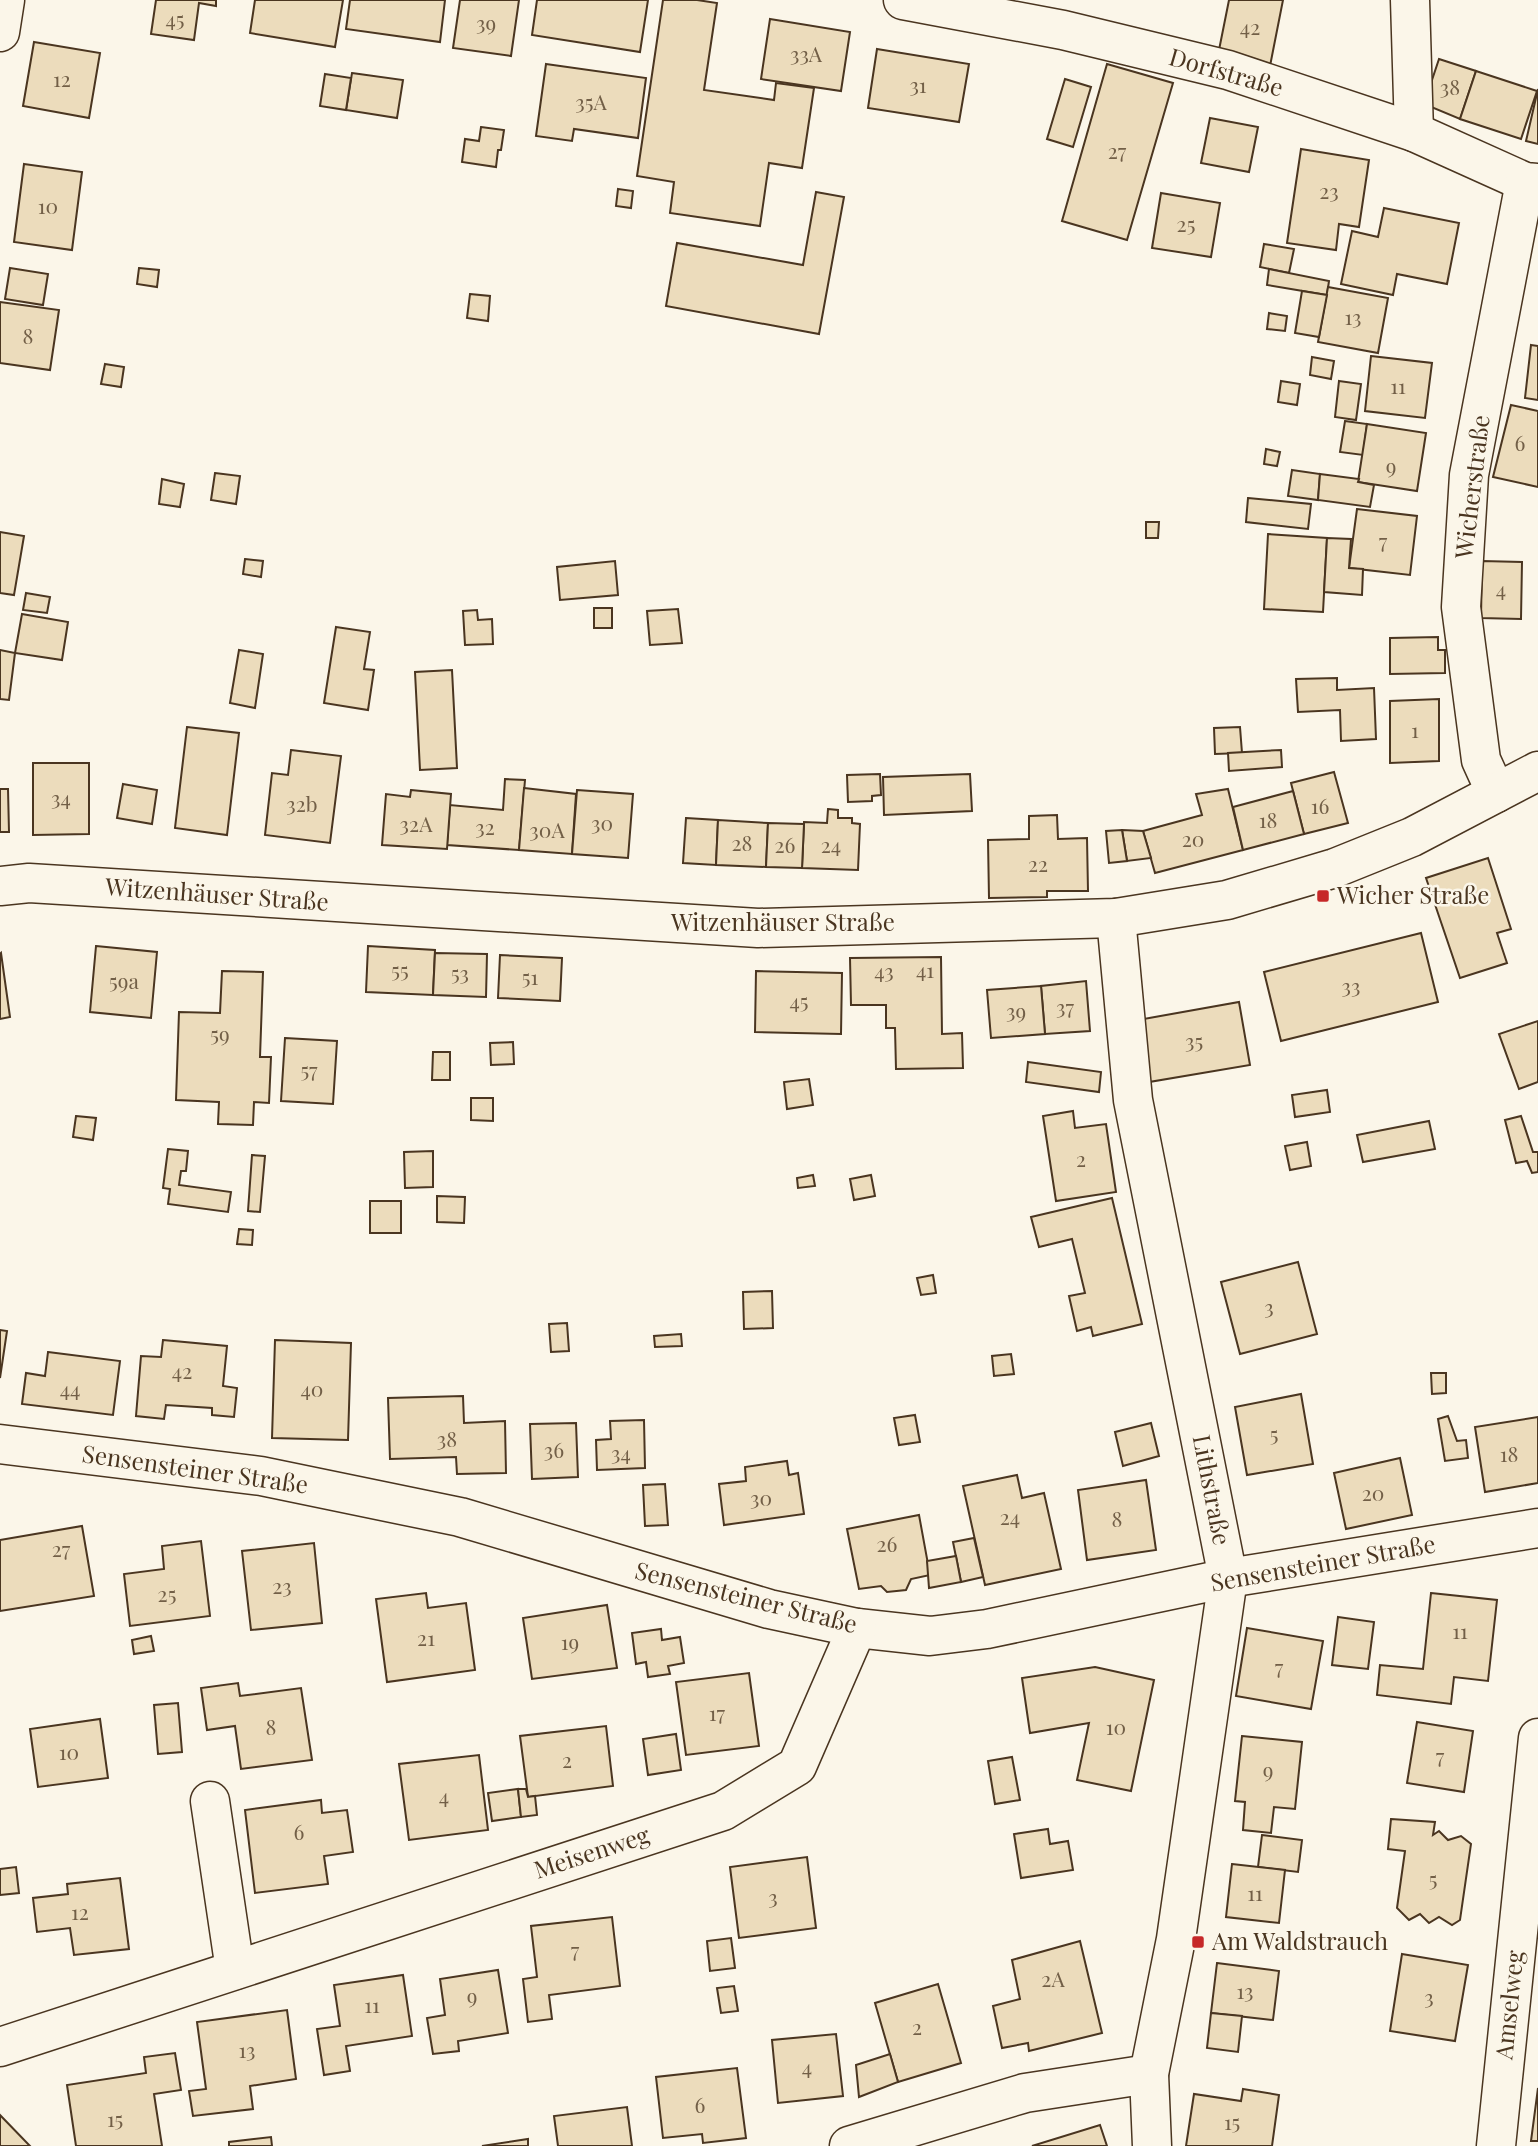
<svg xmlns="http://www.w3.org/2000/svg" width="1538" height="2146" viewBox="0 0 1538 2146" font-family="'Playfair Display',serif">
  <style>
    .building { fill: #ecdcbc; stroke: #4a3520; stroke-width: 2 }
    .lines { fill: none; stroke-linecap: round; stroke-linejoin: round }
    .minor-casing { stroke: #4a3520; stroke-width: 41 }
    .major-casing { stroke: #4a3520; stroke-width: 41 }
    .minor { stroke: #fbf6e9; stroke-width: 38 }
    .major { stroke: #fbf6e9; stroke-width: 38 }
    .poi-dot { fill: #c62828; stroke: #fbf6e9; stroke-width: 2.5 }
    .labels { text-anchor: middle; stroke-width: 5; stroke-linejoin: round; paint-order: stroke }
    .number-label { font-size: 21px; fill: #725f47 }
    .street-label { font-size: 24px; fill: #4a3520; stroke: #fbf6e9 }
    .poi-label { font-size: 24px; fill: #4a3520; stroke: #fbf6e9; text-anchor: start }
  </style>
  <rect width="100%" height="100%" fill="#fbf6e9"/>
  <g class="building">
    <path d="M156 0H216V6L199 3 194 40 151 34Z"/>
    <path d="M255 0H343L335 47 250 33Z"/>
    <path d="M350 0H445L440 42 346 29Z"/>
    <path d="M460 0H519L511 56 453 48Z"/>
    <path d="M537 0H648L640 52 532 35Z"/>
    <path d="M663 0H697L717 3 704 90 774 100 776 83 814 88 802 168 769 163 760 226 670 213 674 182 637 176Z"/>
    <path d="M1229 0H1283L1270 66 1218 55Z"/>
    <path d="M770 19 850 32 841 91 761 79Z"/>
    <path d="M34 42 100 53 89 118 23 106Z"/>
    <path d="M877 49 969 64 959 122 868 108Z"/>
    <path d="M1439 59 1476 71 1460 119 1424 104Z"/>
    <path d="M546 64 646 78 638 138 574 129 572 141 536 136Z"/>
    <path d="M1107 64 1173 83 1127 240 1062 221Z"/>
    <path d="M1476 71 1537 91 1521 139 1460 119Z"/>
    <path d="M352 73 403 80 397 118 346 110Z"/>
    <path d="M325 74 351 78 346 110 320 106Z"/>
    <path d="M1065 79 1091 87 1073 147 1047 139Z"/>
    <path d="M1538 89V144L1526 141Z"/>
    <path d="M1210 118 1258 127 1249 172 1201 163Z"/>
    <path d="M481 127 504 130 501 150H498L496 167 462 162 465 139 479 141Z"/>
    <path d="M1301 149 1369 160 1359 227 1339 224 1336 250 1287 243Z"/>
    <path d="M24 164 82 172 72 250 14 242Z"/>
    <path d="M618 189 633 191 631 208 616 206Z"/>
    <path d="M816 192 844 197 819 334 666 306 677 243 803 265Z"/>
    <path d="M1161 193 1220 203 1211 257 1152 248Z"/>
    <path d="M1384 208 1459 223 1447 284 1397 274 1393 295 1341 284 1352 231 1378 237Z"/>
    <path d="M1264 244 1294 249 1289 273 1260 267Z"/>
    <path d="M10 268 48 274 43 305 5 299Z"/>
    <path d="M139 268 159 270 157 287 137 284Z"/>
    <path d="M1269 269 1329 281 1327 295 1267 285Z"/>
    <path d="M1328 287 1388 298 1378 353 1318 342Z"/>
    <path d="M1302 291 1327 295 1319 337 1295 333Z"/>
    <path d="M470 294 490 296 488 321 467 318Z"/>
    <path d="M0 302 59 310 50 370 0 363Z"/>
    <path d="M1269 313 1287 316 1285 331 1267 329Z"/>
    <path d="M1531 345 1538 346V400L1525 398Z"/>
    <path d="M1371 356 1432 363 1425 418 1365 411Z"/>
    <path d="M1312 357 1334 361 1331 379 1310 375Z"/>
    <path d="M105 364 124 367 121 387 101 384Z"/>
    <path d="M1281 381 1300 384 1297 405 1278 402Z"/>
    <path d="M1339 381 1361 384 1356 420 1335 417Z"/>
    <path d="M1511 405 1538 411V487L1493 477Z"/>
    <path d="M1345 421 1367 424 1363 455 1340 452Z"/>
    <path d="M1367 424 1426 433 1417 491 1358 482Z"/>
    <path d="M1266 449 1280 452 1277 466 1264 464Z"/>
    <path d="M1292 470 1320 474 1318 500 1288 496Z"/>
    <path d="M215 473 240 476 236 504 211 500Z"/>
    <path d="M1320 474 1359 479 1358 482 1374 485 1370 507 1318 500Z"/>
    <path d="M162 479 184 484 180 507 159 504Z"/>
    <path d="M1248 498 1311 504 1308 529 1246 522Z"/>
    <path d="M1357 509 1417 516 1410 575 1349 568Z"/>
    <path d="M1146 522H1159L1158 538H1146Z"/>
    <path d="M0 532 24 536 14 595 0 593Z"/>
    <path d="M1268 534 1327 538 1323 612 1264 609Z"/>
    <path d="M1327 538 1351 539 1349 568 1363 569 1362 595 1324 592Z"/>
    <path d="M245 559 263 561 261 577 243 574Z"/>
    <path d="M615 561 618 595 560 600 557 567Z"/>
    <path d="M1482 561 1522 562 1521 619 1481 618Z"/>
    <path d="M26 593 50 597 47 613 23 610Z"/>
    <rect x="594" y="608" width="18" height="20"/>
    <path d="M678 609 682 643 650 645 647 611Z"/>
    <path d="M477 610 478 620 492 619 493 644 465 645 463 611Z"/>
    <path d="M22 614 68 622 62 660 15 653Z"/>
    <path d="M336 627 370 632 364 669 374 670 368 710 324 703Z"/>
    <path d="M1438 637V650H1445V673L1390 674V638Z"/>
    <path d="M0 650 15 653 9 700 0 699Z"/>
    <path d="M239 650 263 654 255 708 230 703Z"/>
    <path d="M452 670 457 768 420 770 415 672Z"/>
    <path d="M1337 678V690L1374 688 1376 739 1341 741 1340 710 1298 712 1296 679Z"/>
    <path d="M1439 699V761L1390 763V701Z"/>
    <path d="M187 727 239 733 227 835 175 828Z"/>
    <path d="M1240 727 1242 753 1215 754 1214 728Z"/>
    <path d="M291 750 341 756 330 843 265 835 272 773 288 775Z"/>
    <path d="M1281 750 1282 767 1229 771 1228 753Z"/>
    <path d="M33 763H89V834L33 835Z"/>
    <path d="M1334 772 1348 823 1304 834 1291 783Z"/>
    <path d="M880 774 881 795 872 796V801L848 802 847 775Z"/>
    <path d="M970 774 972 811 884 815 883 777Z"/>
    <path d="M505 779 525 780 519 850 447 845 450 805 503 810Z"/>
    <path d="M123 784 157 790 152 824 117 818Z"/>
    <path d="M524 788 576 794 572 854 519 850Z"/>
    <path d="M0 789H8L9 832H0Z"/>
    <path d="M1228 789 1243 850 1155 873 1143 831 1202 815 1196 794Z"/>
    <path d="M411 790 451 794 447 849 382 845 386 794 410 797Z"/>
    <path d="M577 790 633 794 628 858 572 854Z"/>
    <path d="M1293 791 1304 834 1243 850 1233 807Z"/>
    <path d="M828 809 838 810V818H852V823L860 824 858 870 802 868 804 822 827 823Z"/>
    <path d="M1057 815 1058 839 1087 838 1088 891H1047V897L989 898 988 840 1029 839V816Z"/>
    <path d="M686 818 718 820 716 865 683 863Z"/>
    <path d="M718 820 768 823 766 867 716 865Z"/>
    <path d="M768 823 804 824 802 868 766 867Z"/>
    <path d="M1122 830 1143 831 1151 858 1127 861Z"/>
    <path d="M1122 830 1127 861 1109 863 1106 831Z"/>
    <path d="M1488 858 1511 929 1497 933 1507 963 1460 978 1426 878Z"/>
    <path d="M1421 933 1438 1002 1281 1041 1264 972Z"/>
    <path d="M96 946 157 952 151 1018 90 1012Z"/>
    <path d="M368 946 435 950 433 995 366 992Z"/>
    <path d="M1 953 10 1017 0 1019V954Z"/>
    <path d="M435 953 487 954 486 997 433 995Z"/>
    <path d="M500 955 562 958 560 1001 498 998Z"/>
    <path d="M941 957 942 1034 962 1033 963 1068 896 1069 895 1028H886V1005H851L850 958Z"/>
    <path d="M222 971 263 972 260 1057H271L269 1103 254 1102 253 1125 218 1124 219 1102 176 1100 179 1012 220 1013Z"/>
    <path d="M756 971 842 973 841 1034 755 1032Z"/>
    <path d="M1086 981 1090 1031 1045 1034 1041 986Z"/>
    <path d="M1041 986 1045 1034 991 1038 987 990Z"/>
    <path d="M1239 1002 1250 1065 1149 1082 1138 1020Z"/>
    <path d="M1538 1021V1082L1519 1089 1499 1034Z"/>
    <path d="M285 1038 337 1041 333 1104 281 1101Z"/>
    <path d="M513 1042 514 1064 491 1065 490 1043Z"/>
    <path d="M433 1052H450V1080H432Z"/>
    <path d="M1028 1062 1101 1072 1099 1092 1026 1082Z"/>
    <path d="M809 1079 813 1105 787 1109 784 1082Z"/>
    <path d="M1327 1090 1330 1112 1295 1117 1292 1095Z"/>
    <path d="M471 1098H493V1121L471 1120Z"/>
    <path d="M1073 1111 1075 1128 1106 1124 1116 1192 1056 1201 1043 1116Z"/>
    <path d="M76 1116 96 1118 93 1140 73 1137Z"/>
    <path d="M1521 1116 1533 1152H1538V1172L1532 1173 1527 1161 1516 1163 1505 1120Z"/>
    <path d="M1429 1121 1435 1149 1363 1162 1357 1135Z"/>
    <path d="M1307 1142 1311 1166 1290 1170 1285 1146Z"/>
    <path d="M168 1149 188 1151 186 1171H181L179 1185 231 1192 228 1212 168 1204 170 1189 163 1188Z"/>
    <path d="M433 1151V1187L405 1188 404 1152Z"/>
    <path d="M252 1155 265 1156 260 1212 248 1211Z"/>
    <path d="M813 1175 815 1186 798 1188 797 1178Z"/>
    <path d="M871 1175 875 1196 854 1200 850 1179Z"/>
    <path d="M437 1196 465 1197 464 1223 437 1222Z"/>
    <path d="M1112 1198 1142 1324 1093 1336 1091 1327 1077 1331 1069 1296 1085 1293 1072 1239 1039 1247 1031 1217Z"/>
    <rect x="370" y="1201" width="31" height="32"/>
    <path d="M239 1229 253 1230 252 1245 237 1244Z"/>
    <path d="M1298 1262 1317 1334 1240 1354 1221 1282Z"/>
    <path d="M933 1275 936 1293 921 1295 917 1278Z"/>
    <path d="M772 1291 773 1328 744 1329 743 1292Z"/>
    <path d="M567 1323 569 1351 551 1352 549 1324Z"/>
    <path d="M0 1330 7 1331 0 1378Z"/>
    <path d="M681 1334 682 1346 655 1347 654 1336Z"/>
    <path d="M163 1340 227 1346 223 1386 237 1388 234 1417 212 1415V1408L166 1405 164 1419 136 1416 141 1356 161 1357Z"/>
    <path d="M275 1340 351 1343 348 1440 272 1438Z"/>
    <path d="M48 1352 120 1361 113 1415 22 1404 26 1373 45 1376Z"/>
    <path d="M1011 1354 1014 1374 994 1376 992 1356Z"/>
    <path d="M1431 1373H1446V1393L1432 1394Z"/>
    <path d="M1301 1394 1313 1464 1247 1475 1235 1407Z"/>
    <path d="M463 1396 464 1423 505 1421 506 1473 457 1474 456 1457 390 1459 388 1398Z"/>
    <path d="M915 1415 920 1442 899 1445 894 1418Z"/>
    <path d="M1448 1416 1457 1441 1466 1440 1468 1458 1445 1461 1438 1419Z"/>
    <path d="M1538 1417V1483L1485 1492 1475 1427Z"/>
    <path d="M644 1420 645 1468 597 1470 596 1440 611 1439 610 1421Z"/>
    <path d="M576 1423 578 1477 532 1479 530 1424Z"/>
    <path d="M1151 1423 1159 1456 1123 1466 1115 1432Z"/>
    <path d="M1400 1458 1412 1515 1346 1529 1334 1473Z"/>
    <path d="M787 1461 789 1475 798 1473 804 1514 724 1525 719 1484 746 1481 745 1467Z"/>
    <path d="M1017 1475 1022 1498 1044 1493 1061 1569 985 1585 963 1486Z"/>
    <path d="M1146 1480 1156 1550 1087 1560 1078 1490Z"/>
    <path d="M665 1484 668 1525 645 1526 643 1485Z"/>
    <path d="M919 1515 930 1575 911 1579 906 1590 887 1592 881 1586 859 1589 847 1529Z"/>
    <path d="M82 1526 94 1596 0 1611V1540Z"/>
    <path d="M974 1538 983 1577 961 1582 953 1542Z"/>
    <path d="M201 1541 210 1616 130 1626 124 1574 164 1569 162 1546Z"/>
    <path d="M314 1543 322 1623 251 1630 242 1551Z"/>
    <path d="M956 1556 961 1582 929 1588 927 1561Z"/>
    <path d="M426 1593 428 1608 466 1603 475 1670 387 1682 376 1599Z"/>
    <path d="M1431 1593 1497 1600 1488 1681 1454 1677 1451 1704 1377 1695 1380 1665 1423 1669Z"/>
    <path d="M607 1605 617 1668 532 1679 523 1618Z"/>
    <path d="M1338 1617 1374 1622 1368 1669 1332 1665Z"/>
    <path d="M1247 1628 1323 1641 1311 1709 1236 1696Z"/>
    <path d="M661 1629 662 1640 680 1637 684 1663 668 1666 670 1674 648 1677 646 1662 636 1664 632 1633Z"/>
    <path d="M151 1636 154 1651 134 1654 132 1640Z"/>
    <path d="M1095 1667 1154 1680 1131 1791 1077 1780 1089 1723 1030 1733 1022 1678Z"/>
    <path d="M749 1673 759 1746 686 1755 676 1682Z"/>
    <path d="M238 1683 240 1696 301 1688 312 1760 241 1769 235 1726 207 1730 201 1688Z"/>
    <path d="M178 1703 182 1752 158 1754 154 1705Z"/>
    <path d="M100 1719 108 1778 38 1787 30 1729Z"/>
    <path d="M1417 1722 1473 1731 1464 1792 1407 1783Z"/>
    <path d="M606 1726 613 1786 528 1797 520 1736Z"/>
    <path d="M676 1734 681 1770 648 1775 643 1739Z"/>
    <path d="M1242 1736 1302 1742 1295 1809 1274 1807 1271 1833 1243 1830 1245 1802 1235 1801Z"/>
    <path d="M479 1755 488 1830 409 1840 399 1764Z"/>
    <path d="M1012 1757 1020 1800 995 1804 988 1761Z"/>
    <path d="M518 1789 521 1817 492 1821 488 1793Z"/>
    <path d="M518 1789H526L528 1797 535 1796 537 1815 521 1817Z"/>
    <path d="M321 1800 322 1813 347 1810 353 1852 324 1856 328 1884 255 1893 245 1810Z"/>
    <path d="M1391 1819 1435 1822 1433 1835 1439 1831 1448 1840 1461 1836 1471 1844 1460 1920 1452 1925 1439 1917 1429 1923 1420 1914 1409 1920 1397 1908 1405 1851 1388 1849Z"/>
    <path d="M1048 1829 1050 1844 1068 1841 1073 1870 1021 1878 1014 1834Z"/>
    <path d="M1262 1835 1302 1840 1298 1872 1258 1867Z"/>
    <path d="M807 1857 816 1928 739 1938 730 1867Z"/>
    <path d="M1232 1864 1285 1870 1279 1923 1226 1917Z"/>
    <path d="M16 1867 19 1893 0 1895V1869Z"/>
    <path d="M120 1878 129 1949 74 1955 70 1928 37 1932 33 1898 68 1894 67 1884Z"/>
    <path d="M612 1917 620 1986 549 1995 552 2019 528 2022 523 1979 537 1977 531 1926Z"/>
    <path d="M731 1938 735 1968 710 1971 707 1941Z"/>
    <path d="M1080 1941 1102 2033 1029 2051 1028 2043 1002 2048 993 2006 1020 1999 1012 1960Z"/>
    <path d="M1402 1954 1468 1965 1455 2041 1390 2031Z"/>
    <path d="M1217 1963 1279 1971 1273 2020 1211 2013Z"/>
    <path d="M498 1970 508 2033 458 2041 459 2051 433 2054 427 2018 445 2015 440 1979Z"/>
    <path d="M403 1975 412 2036 346 2046 350 2071 324 2075 317 2029 340 2026 334 1985Z"/>
    <path d="M938 1984 961 2063 898 2082 875 2003Z"/>
    <path d="M734 1986 738 2011 721 2013 717 1988Z"/>
    <path d="M287 2010 296 2079 250 2086 253 2109 193 2116 189 2091 206 2089 197 2022Z"/>
    <path d="M1211 2013 1242 2016 1238 2052 1207 2048Z"/>
    <path d="M836 2034 843 2096 778 2103 772 2040Z"/>
    <path d="M175 2053 181 2090 154 2094 162 2146H76L67 2085 146 2073 144 2057Z"/>
    <path d="M890 2054 898 2082 859 2097 856 2065Z"/>
    <path d="M737 2068 746 2138 703 2143 702 2134 663 2138 656 2077Z"/>
    <path d="M1538 2088V2141H1531Z"/>
    <path d="M1243 2089 1279 2095 1272 2146H1186L1194 2094 1241 2101Z"/>
    <path d="M627 2107 632 2146H558L554 2116Z"/>
    <path d="M0 2115 30 2146H0Z"/>
    <path d="M1100 2125 1107 2146H1032Z"/>
    <path d="M271 2137 272 2146H229V2142Z"/>
    <path d="M528 2139V2146H482Z"/>
  </g>
  <g class="lines">
    <g class="minor-casing">
      <g id="minor">
        <path d="M903 0 1063 30 1228 70 1414 132 1525 182 1538 183"/>
        <path d="M1410 0 1414 132"/>
        <path d="M0 32 5 0"/>
        <path d="M1496 793 1481 760 1461 607 1469 475 1525 182"/>
        <path d="M1116 918 1133 1100 1228 1578 1176 1939 1149 2074 1152 2146"/>
        <path d="M0 1444 261 1476 460 1517 769 1609 857 1628 930 1636 987 1629 1228 1578 1538 1528"/>
        <path d="M210 1801 235 1970"/>
        <path d="M0 2047 723 1811 797 1766 857 1628"/>
        <path d="M849 2146 1025 2093 1149 2074"/>
        <path d="M1496 2146 1538 1738"/>
      </g>
    </g>
    <g class="major-casing">
      <path id="major" d="M0 886 29 883 758 928 1116 918 1227 900 1335 868 1412 837 1538 771"/>
    </g>
    <use href="#minor" class="minor"/>
    <use href="#major" class="major"/>
  </g>
  <g class="poi-dot">
    <rect x="1316" y="889" width="14" height="14" rx="3.5"/>
    <rect x="1191" y="1935" width="14" height="14" rx="3.5"/>
  </g>
  <g class="labels">
    <g class="number-label">
      <text x="175" y="27">45</text>
      <text x="486" y="31">39</text>
      <text x="1250" y="35">42</text>
      <text x="806" y="62">33A</text>
      <text x="62" y="87">12</text>
      <text x="918" y="93">31</text>
      <text x="1450" y="95">38</text>
      <text x="591" y="110">35A</text>
      <text x="1117" y="159">27</text>
      <text x="1329" y="199">23</text>
      <text x="48" y="214">10</text>
      <text x="1186" y="232">25</text>
      <text x="1353" y="325">13</text>
      <text x="28" y="344">8</text>
      <text x="1398" y="394">11</text>
      <text x="1520" y="451">6</text>
      <text x="1391" y="474">9</text>
      <text x="1383" y="549">7</text>
      <text x="1501" y="597">4</text>
      <text x="1415" y="738">1</text>
      <text x="61" y="806">34</text>
      <text x="302" y="812">32b</text>
      <text x="1320" y="814">16</text>
      <text x="1268" y="828">18</text>
      <text x="602" y="831">30</text>
      <text x="416" y="832">32A</text>
      <text x="485" y="835">32</text>
      <text x="547" y="838">30A</text>
      <text x="1193" y="847">20</text>
      <text x="742" y="851">28</text>
      <text x="785" y="853">26</text>
      <text x="831" y="853">24</text>
      <text x="1038" y="872">22</text>
      <text x="400" y="978">55</text>
      <text x="925" y="978">41</text>
      <text x="884" y="979">43</text>
      <text x="460" y="981">53</text>
      <text x="530" y="985">51</text>
      <text x="124" y="989">59a</text>
      <text x="1351" y="994">33</text>
      <text x="799" y="1009">45</text>
      <text x="1065" y="1015">37</text>
      <text x="1016" y="1019">39</text>
      <text x="220" y="1042">59</text>
      <text x="1194" y="1049">35</text>
      <text x="309" y="1078">57</text>
      <text x="1081" y="1167">2</text>
      <text x="1269" y="1315">3</text>
      <text x="182" y="1379">42</text>
      <text x="70" y="1397">44</text>
      <text x="312" y="1397">40</text>
      <text x="1274" y="1442">5</text>
      <text x="447" y="1447">38</text>
      <text x="554" y="1458">36</text>
      <text x="621" y="1461">34</text>
      <text x="1509" y="1462">18</text>
      <text x="1373" y="1501">20</text>
      <text x="761" y="1506">30</text>
      <text x="1010" y="1525">24</text>
      <text x="1117" y="1527">8</text>
      <text x="887" y="1552">26</text>
      <text x="61" y="1557">27</text>
      <text x="282" y="1594">23</text>
      <text x="167" y="1602">25</text>
      <text x="1460" y="1639">11</text>
      <text x="426" y="1646">21</text>
      <text x="570" y="1650">19</text>
      <text x="1279" y="1675">7</text>
      <text x="717" y="1721">17</text>
      <text x="271" y="1735">8</text>
      <text x="1116" y="1735">10</text>
      <text x="69" y="1760">10</text>
      <text x="1440" y="1764">7</text>
      <text x="567" y="1768">2</text>
      <text x="1268" y="1778">9</text>
      <text x="444" y="1804">4</text>
      <text x="299" y="1840">6</text>
      <text x="1433" y="1887">5</text>
      <text x="1255" y="1901">11</text>
      <text x="773" y="1905">3</text>
      <text x="80" y="1920">12</text>
      <text x="575" y="1958">7</text>
      <text x="1053" y="1987">2A</text>
      <text x="1245" y="1999">13</text>
      <text x="472" y="2004">9</text>
      <text x="1429" y="2005">3</text>
      <text x="372" y="2013">11</text>
      <text x="917" y="2035">2</text>
      <text x="247" y="2058">13</text>
      <text x="807" y="2075">4</text>
      <text x="700" y="2113">6</text>
      <text x="115" y="2127">15</text>
      <text x="1232" y="2130">15</text>
    </g>
    <g class="street-label">
      <text transform="translate(1226 73) rotate(16)" y="8">Dorfstraße</text>
      <text transform="translate(1473 487) rotate(-83)" y="8">Wicherstraße</text>
      <text transform="translate(217 895) rotate(4)" y="8">Witzenhäuser Straße</text>
      <text x="783" y="931">Witzenhäuser Straße</text>
      <text transform="translate(195 1470) rotate(8)" y="8">Sensensteiner Straße</text>
      <text transform="translate(1211 1490) rotate(79)" y="8">Lithstraße</text>
      <text transform="translate(1323 1564) rotate(-10)" y="8">Sensensteiner Straße</text>
      <text transform="translate(746 1598) rotate(14)" y="8">Sensensteiner Straße</text>
      <text transform="translate(592 1853) rotate(-18)" y="8">Meisenweg</text>
      <text transform="translate(1510 2005) rotate(-84)" y="8">Amselweg</text>
    </g>
    <g class="poi-label">
      <text x="1337" y="904">Wicher Straße</text>
      <text x="1212" y="1950">Am Waldstrauch</text>
    </g>
  </g>
</svg>
